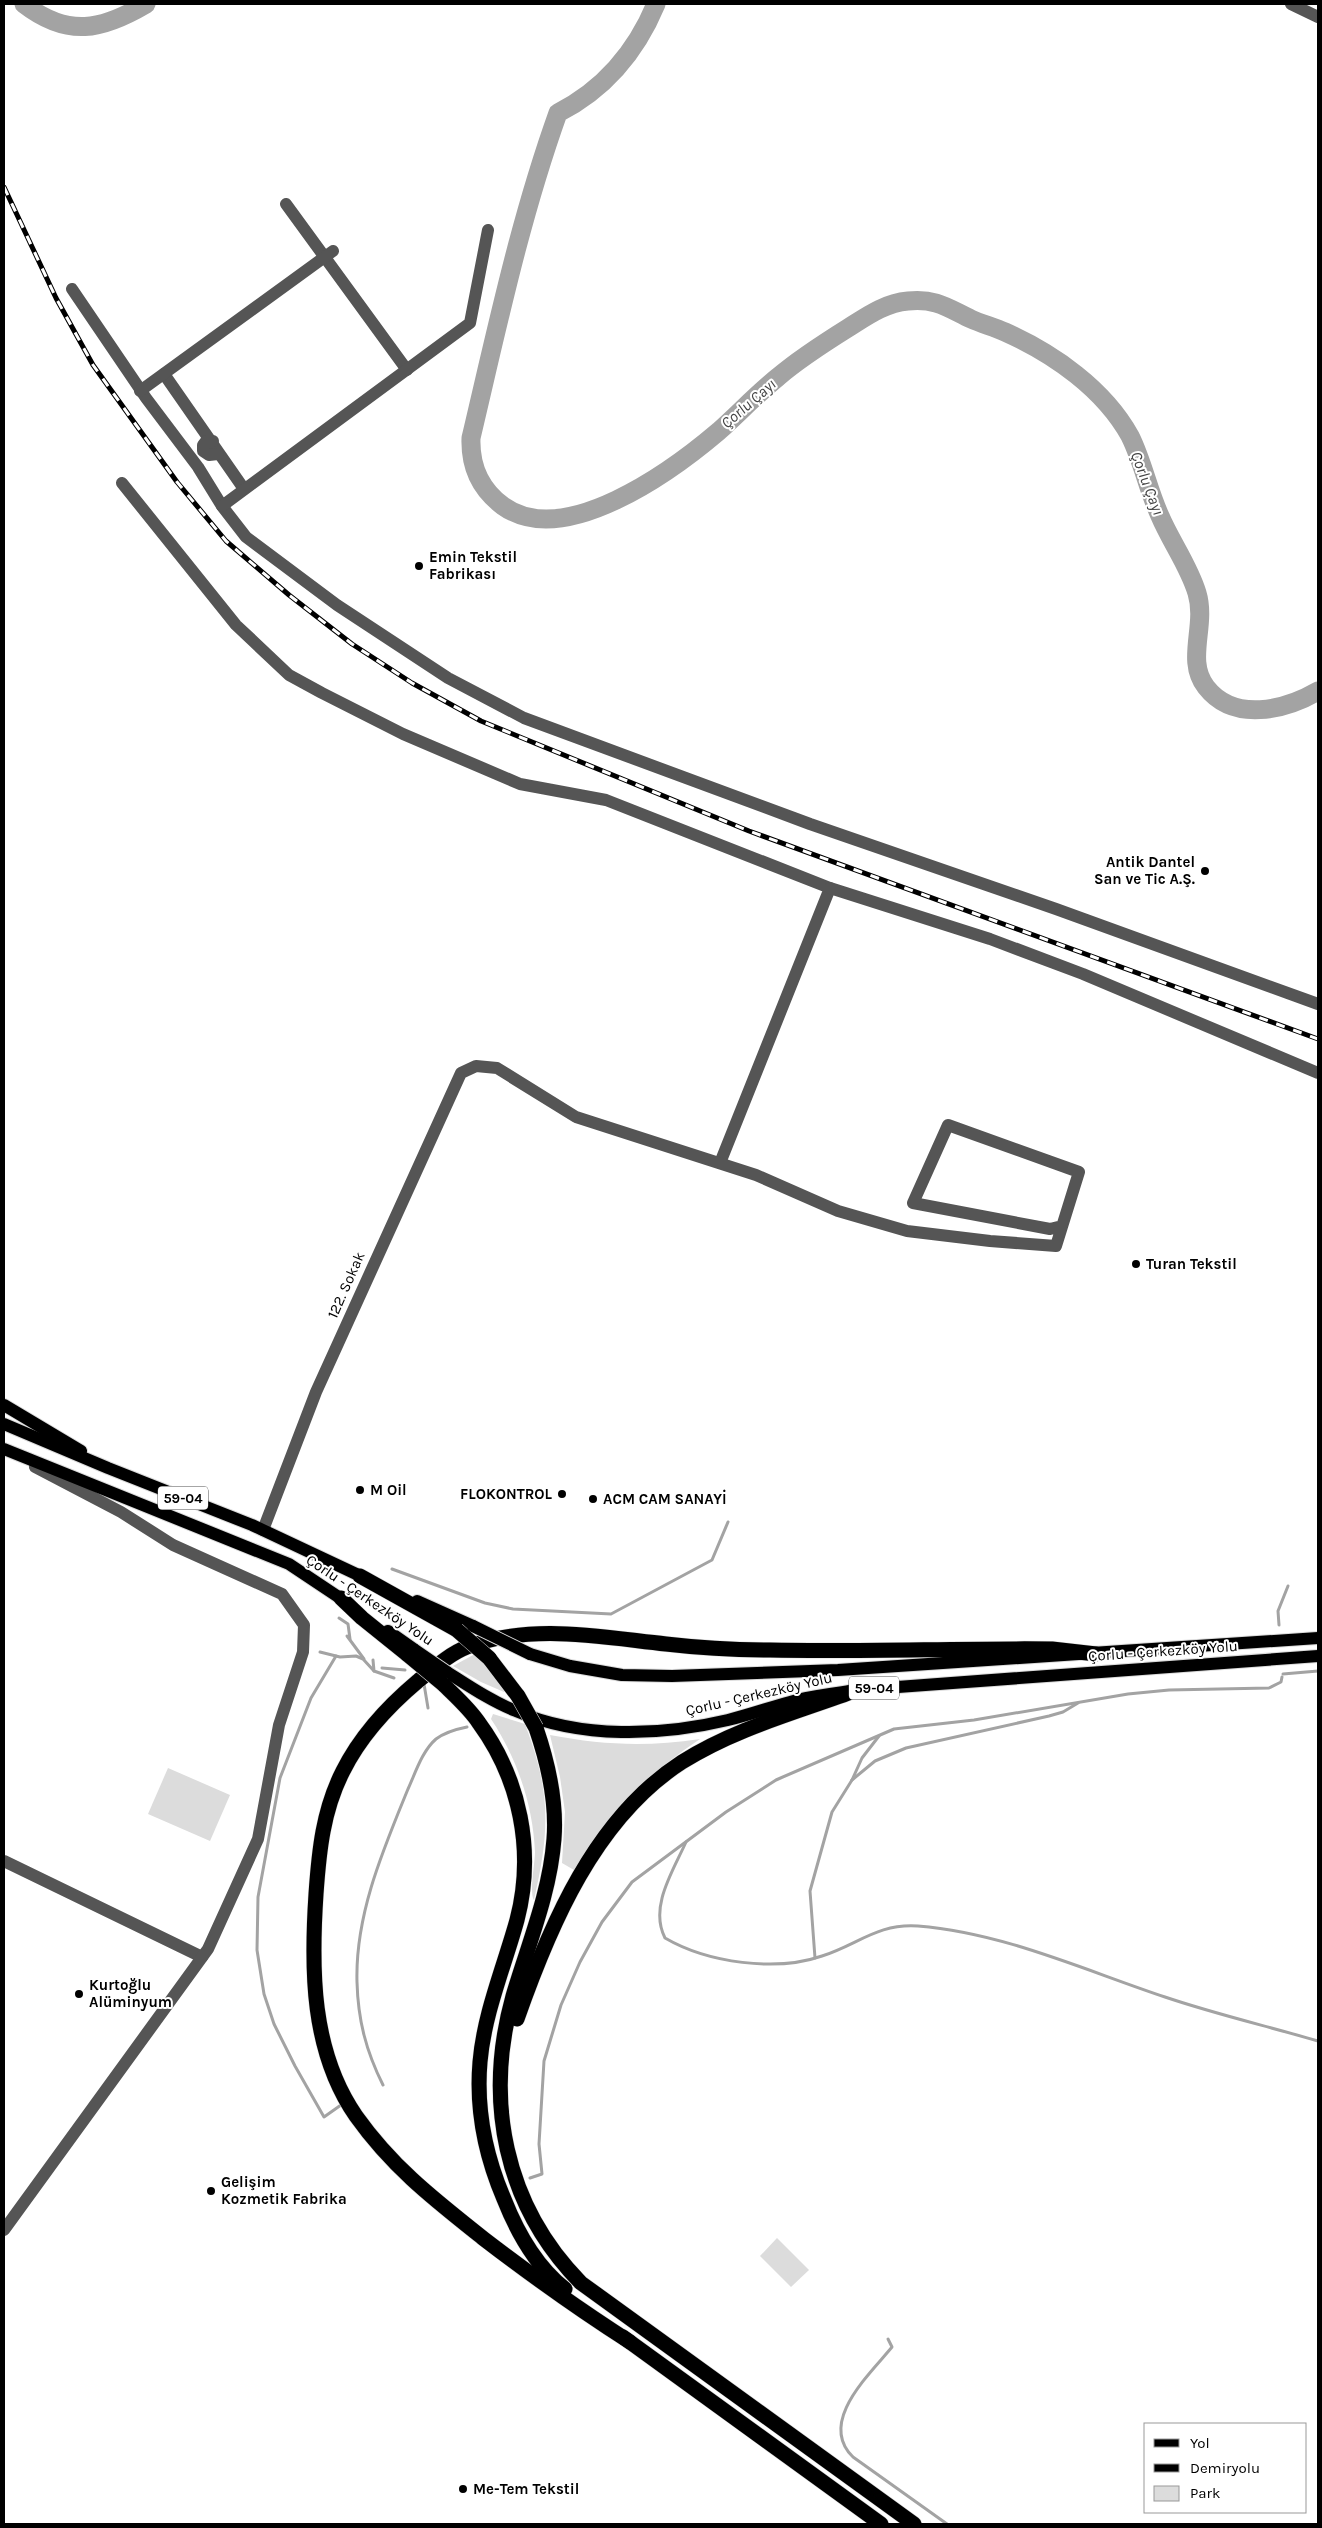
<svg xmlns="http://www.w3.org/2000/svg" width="1322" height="2528" viewBox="0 0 1322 2528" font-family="Karla,sans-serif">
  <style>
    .green { fill: #dcdcdc }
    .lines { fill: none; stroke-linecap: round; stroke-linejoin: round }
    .stream { stroke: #a3a3a3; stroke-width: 3 }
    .river { stroke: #a3a3a3; stroke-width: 19 }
    .major-casing { stroke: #dbdbdb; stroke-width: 14 }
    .highway-casing { stroke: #dbdbdb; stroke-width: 16 }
    .minor { stroke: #555; stroke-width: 12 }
    .major { stroke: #000; stroke-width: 12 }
    .highway { stroke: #000; stroke-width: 15 }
    .rail-casing { stroke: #000; stroke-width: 5 }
    .rail { stroke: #fff; stroke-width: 3; stroke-dasharray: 9; stroke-linecap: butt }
    .major-bridge-casing { stroke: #dbdbdb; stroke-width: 14; stroke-linecap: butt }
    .highway-bridge-casing { stroke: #dbdbdb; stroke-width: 16; stroke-linecap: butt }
    .major-bridge { stroke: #000; stroke-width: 12 }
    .highway-bridge { stroke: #000; stroke-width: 15 }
    .poi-dot { fill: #000; stroke: #fff; stroke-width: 2 }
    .labels { text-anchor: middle; stroke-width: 4; stroke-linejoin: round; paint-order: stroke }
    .shield { fill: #fff; stroke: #4c4c4c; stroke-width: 1 }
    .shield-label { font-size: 14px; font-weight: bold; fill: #000 }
    .poi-label { font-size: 15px; font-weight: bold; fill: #000; stroke: #fff; text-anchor: start }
    .street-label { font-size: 15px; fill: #000; stroke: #fff }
    .water-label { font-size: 16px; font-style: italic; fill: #444; stroke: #fff }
  </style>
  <rect width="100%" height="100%" fill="#fff"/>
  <g class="green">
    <path d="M475 1654 506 1689 504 1692 481 1682 453 1666Z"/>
    <path d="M493 1714 525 1724C551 1793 550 1829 534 1900 529 1893 535 1863 535 1852 533 1805 517 1758 491 1719Z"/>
    <path d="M550 1735C603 1745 646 1747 700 1739 642 1778 612 1812 574 1870L562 1863 565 1812 560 1777Z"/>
    <path d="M168 1768 230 1795 210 1841 148 1814Z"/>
    <path d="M777 2238 809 2270 791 2287 760 2256Z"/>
  </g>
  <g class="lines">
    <g class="stream">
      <path d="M392 1569 485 1603 513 1609 611 1614 712 1560 728 1522"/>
      <path d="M339 1618 348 1624 350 1639"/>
      <path d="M1279 1625 1278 1611 1288 1586"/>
      <path d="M347 1636 364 1659"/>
      <path d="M320 1652 340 1657 356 1656 363 1659 374 1671"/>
      <path d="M336 1656 311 1698 280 1778 258 1897 257 1950 264 1994 274 2024 295 2066 324 2117 341 2105"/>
      <path d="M373 1660 374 1671 394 1678"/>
      <path d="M382 1668 405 1670"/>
      <path d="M1283 1674 1318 1671"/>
      <path d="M424 1684 428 1708"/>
      <path d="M852 1780 875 1761 906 1748 1049 1716 1063 1712 1078 1703"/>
      <path d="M686 1842C673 1871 649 1907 665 1938 708 1963 776 1972 822 1956 857 1945 878 1923 918 1926 1004 1933 1084 1970 1165 1997 1215 2014 1267 2026 1318 2041"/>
      <path d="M815 1958 810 1891 832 1812 852 1780 862 1758 879 1736"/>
      <path d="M383 2085C366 2051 358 2020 357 1982 355 1915 383 1850 408 1789 415 1774 422 1751 436 1739 444 1733 457 1729 467 1727"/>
      <path d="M530 2178 542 2174 539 2144 544 2061 561 2005 580 1962 602 1922 632 1882 726 1812 776 1780 894 1729 974 1720 1128 1694 1169 1690 1269 1688 1281 1682 1282 1677"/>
      <path d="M888 2339 892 2347C870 2374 817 2422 853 2457L947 2524"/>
    </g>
    <g class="river">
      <path d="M24 4C68 38 102 30 146 4"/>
      <path d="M656 4C636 52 605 89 558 113 520 219 497 328 471 438 470 466 480 489 503 506 564 550 672 471 719 431 739 413 757 394 778 377 799 359 824 343 848 328 867 316 885 303 908 301 936 298 948 308 971 319 982 324 994 327 1005 332 1054 354 1104 389 1130 436 1143 462 1148 490 1160 516 1171 542 1189 566 1197 593 1207 626 1185 660 1206 687 1234 723 1285 710 1318 691"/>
    </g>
    <g class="major-casing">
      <g id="major">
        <path d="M4 1405 81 1451"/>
        <path d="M4 1424 108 1468 252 1525 369 1580"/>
        <path d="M4 1449 289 1564 349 1604"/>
        <path d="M417 1601 473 1626"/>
        <path d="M388 1631 415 1650"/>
        <path d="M530 1654 570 1666 622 1675 672 1676 838 1670 1318 1638"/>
        <path d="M447 1672C469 1686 491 1701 516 1711 581 1739 661 1736 728 1720 752 1714 774 1706 797 1700 817 1695 837 1693 857 1690L1318 1656"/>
      </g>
    </g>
    <g class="highway-casing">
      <g id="highway">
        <path d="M360 1576 457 1630"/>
        <path d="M341 1598 362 1618 408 1655"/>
        <path d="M489 1658 518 1696"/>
        <path d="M443 1684C455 1696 469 1708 479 1723 520 1779 535 1851 517 1920 504 1967 484 2014 480 2062 476 2109 486 2157 504 2199 517 2232 537 2267 565 2289"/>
        <path d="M536 1728C548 1763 557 1801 554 1839 550 1893 528 1945 513 1996 484 2100 504 2205 581 2283L914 2524"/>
        <path d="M517 2019C550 1925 595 1818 682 1762 736 1728 798 1712 857 1690"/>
        <path d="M623 2337 881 2524"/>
        <path d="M630 2342C580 2310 531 2275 484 2239 435 2200 393 2168 356 2116 311 2051 311 1969 316 1894 319 1851 323 1810 343 1771 361 1735 387 1707 418 1681 433 1669 449 1654 467 1647 531 1623 600 1637 666 1644 700 1648 735 1650 770 1650 864 1652 958 1648 1052 1649L1096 1654"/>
      </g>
    </g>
    <g class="minor">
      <path d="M1291 4 1318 17"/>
      <path d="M286 204 407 370"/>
      <path d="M72 289 146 398 198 467 222 506 246 537 337 605 448 678 524 718 810 824 1056 909 1318 1004"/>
      <path d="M164 374 244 489"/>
      <path d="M140 391 333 251"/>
      <path d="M213 441H206L203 445V451L209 455 218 454"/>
      <path d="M122 483 236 625 289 675 322 693 403 734 520 784 606 800 830 888 720 1163"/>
      <path d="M222 506 470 323 488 230"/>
      <path d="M830 888 990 939 1083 974 1318 1073"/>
      <path d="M263 1530 316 1392 461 1073 476 1066 497 1068 576 1117 756 1175 838 1211 907 1231 990 1241 1056 1246 1079 1172 948 1125 913 1203 1050 1229 1062 1226"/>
      <path d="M4 1861 202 1957"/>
      <path d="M4 2230 208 1949 258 1839 279 1725 303 1652 304 1625 282 1594 173 1545 121 1512 35 1467"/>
    </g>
    <use href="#major" class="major"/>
    <use href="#highway" class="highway"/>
    <g class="rail-casing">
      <path id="rail" d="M4 187 56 298 93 365 177 482 226 541 289 595 352 644 412 683 481 721 749 831 1318 1039"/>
    </g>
    <use href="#rail" class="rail"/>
    <g class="major-bridge-casing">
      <g id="major-bridge">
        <path d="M473 1626 530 1654"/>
        <path d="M415 1650 447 1672"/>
      </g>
    </g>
    <g class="highway-bridge-casing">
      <g id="highway-bridge">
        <path d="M457 1630 489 1658"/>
        <path d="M408 1655 443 1684"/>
        <path d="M518 1696 536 1728"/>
      </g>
    </g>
    <use href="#major-bridge" class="major-bridge"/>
    <use href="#highway-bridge" class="highway-bridge"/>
  </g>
  <g class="poi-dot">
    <circle cx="419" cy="566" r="5"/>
    <circle cx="1205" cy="871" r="5"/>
    <circle cx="1136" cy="1264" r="5"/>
    <circle cx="360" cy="1490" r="5"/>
    <circle cx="562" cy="1494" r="5"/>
    <circle cx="593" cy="1499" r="5"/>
    <circle cx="79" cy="1994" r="5"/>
    <circle cx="211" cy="2191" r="5"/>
    <circle cx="463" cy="2489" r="5"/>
  </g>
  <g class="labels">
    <g class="shield">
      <rect x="158" y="1486.5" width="50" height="23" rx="4"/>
      <rect x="849" y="1676.5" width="50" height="23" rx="4"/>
    </g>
    <g class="shield-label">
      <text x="183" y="1503">59-04</text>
      <text x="874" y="1693">59-04</text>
    </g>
    <g class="poi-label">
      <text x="429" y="562">Emin Tekstil<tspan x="429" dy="17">Fabrikası</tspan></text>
      <text x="1195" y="867" text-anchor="end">Antik Dantel<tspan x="1195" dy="17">San ve Tic A.Ş.</tspan></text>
      <text x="1146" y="1269">Turan Tekstil</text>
      <text x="370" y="1495">M Oil</text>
      <text x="552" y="1499" text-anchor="end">FLOKONTROL</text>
      <text x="603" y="1504">ACM CAM SANAYİ</text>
      <text x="89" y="1990">Kurtoğlu<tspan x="89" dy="17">Alüminyum</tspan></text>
      <text x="221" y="2187">Gelişim<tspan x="221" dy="17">Kozmetik Fabrika</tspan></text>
      <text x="473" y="2494">Me-Tem Tekstil</text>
    </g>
    <g class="street-label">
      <text transform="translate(346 1285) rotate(-66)" y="5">122. Sokak</text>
      <text transform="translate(370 1600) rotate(34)" y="5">Çorlu - Çerkezköy Yolu</text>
      <text transform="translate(1163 1651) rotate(-4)" y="5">Çorlu - Çerkezköy Yolu</text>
      <text transform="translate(759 1694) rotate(-13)" y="5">Çorlu - Çerkezköy Yolu</text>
    </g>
    <g class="water-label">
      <text transform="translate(748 403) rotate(-41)" y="6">Çorlu Çayı</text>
      <text transform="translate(1148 483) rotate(69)" y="6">Çorlu Çayı</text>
    </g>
  </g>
  <rect width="1322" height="2528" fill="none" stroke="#000000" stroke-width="10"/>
  <rect x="1144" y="2423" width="162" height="90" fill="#ffffff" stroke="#999999"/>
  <rect x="1154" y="2439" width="25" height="8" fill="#000000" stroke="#999999"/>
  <text x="1190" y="2448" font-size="15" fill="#000000">Yol</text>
  <rect x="1154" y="2464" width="25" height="8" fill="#000000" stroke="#999999"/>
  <text x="1190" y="2473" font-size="15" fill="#000000">Demiryolu</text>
  <rect x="1154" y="2486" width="25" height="15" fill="#dcdcdc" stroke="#999999"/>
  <text x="1190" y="2498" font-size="15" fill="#000000">Park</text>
</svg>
